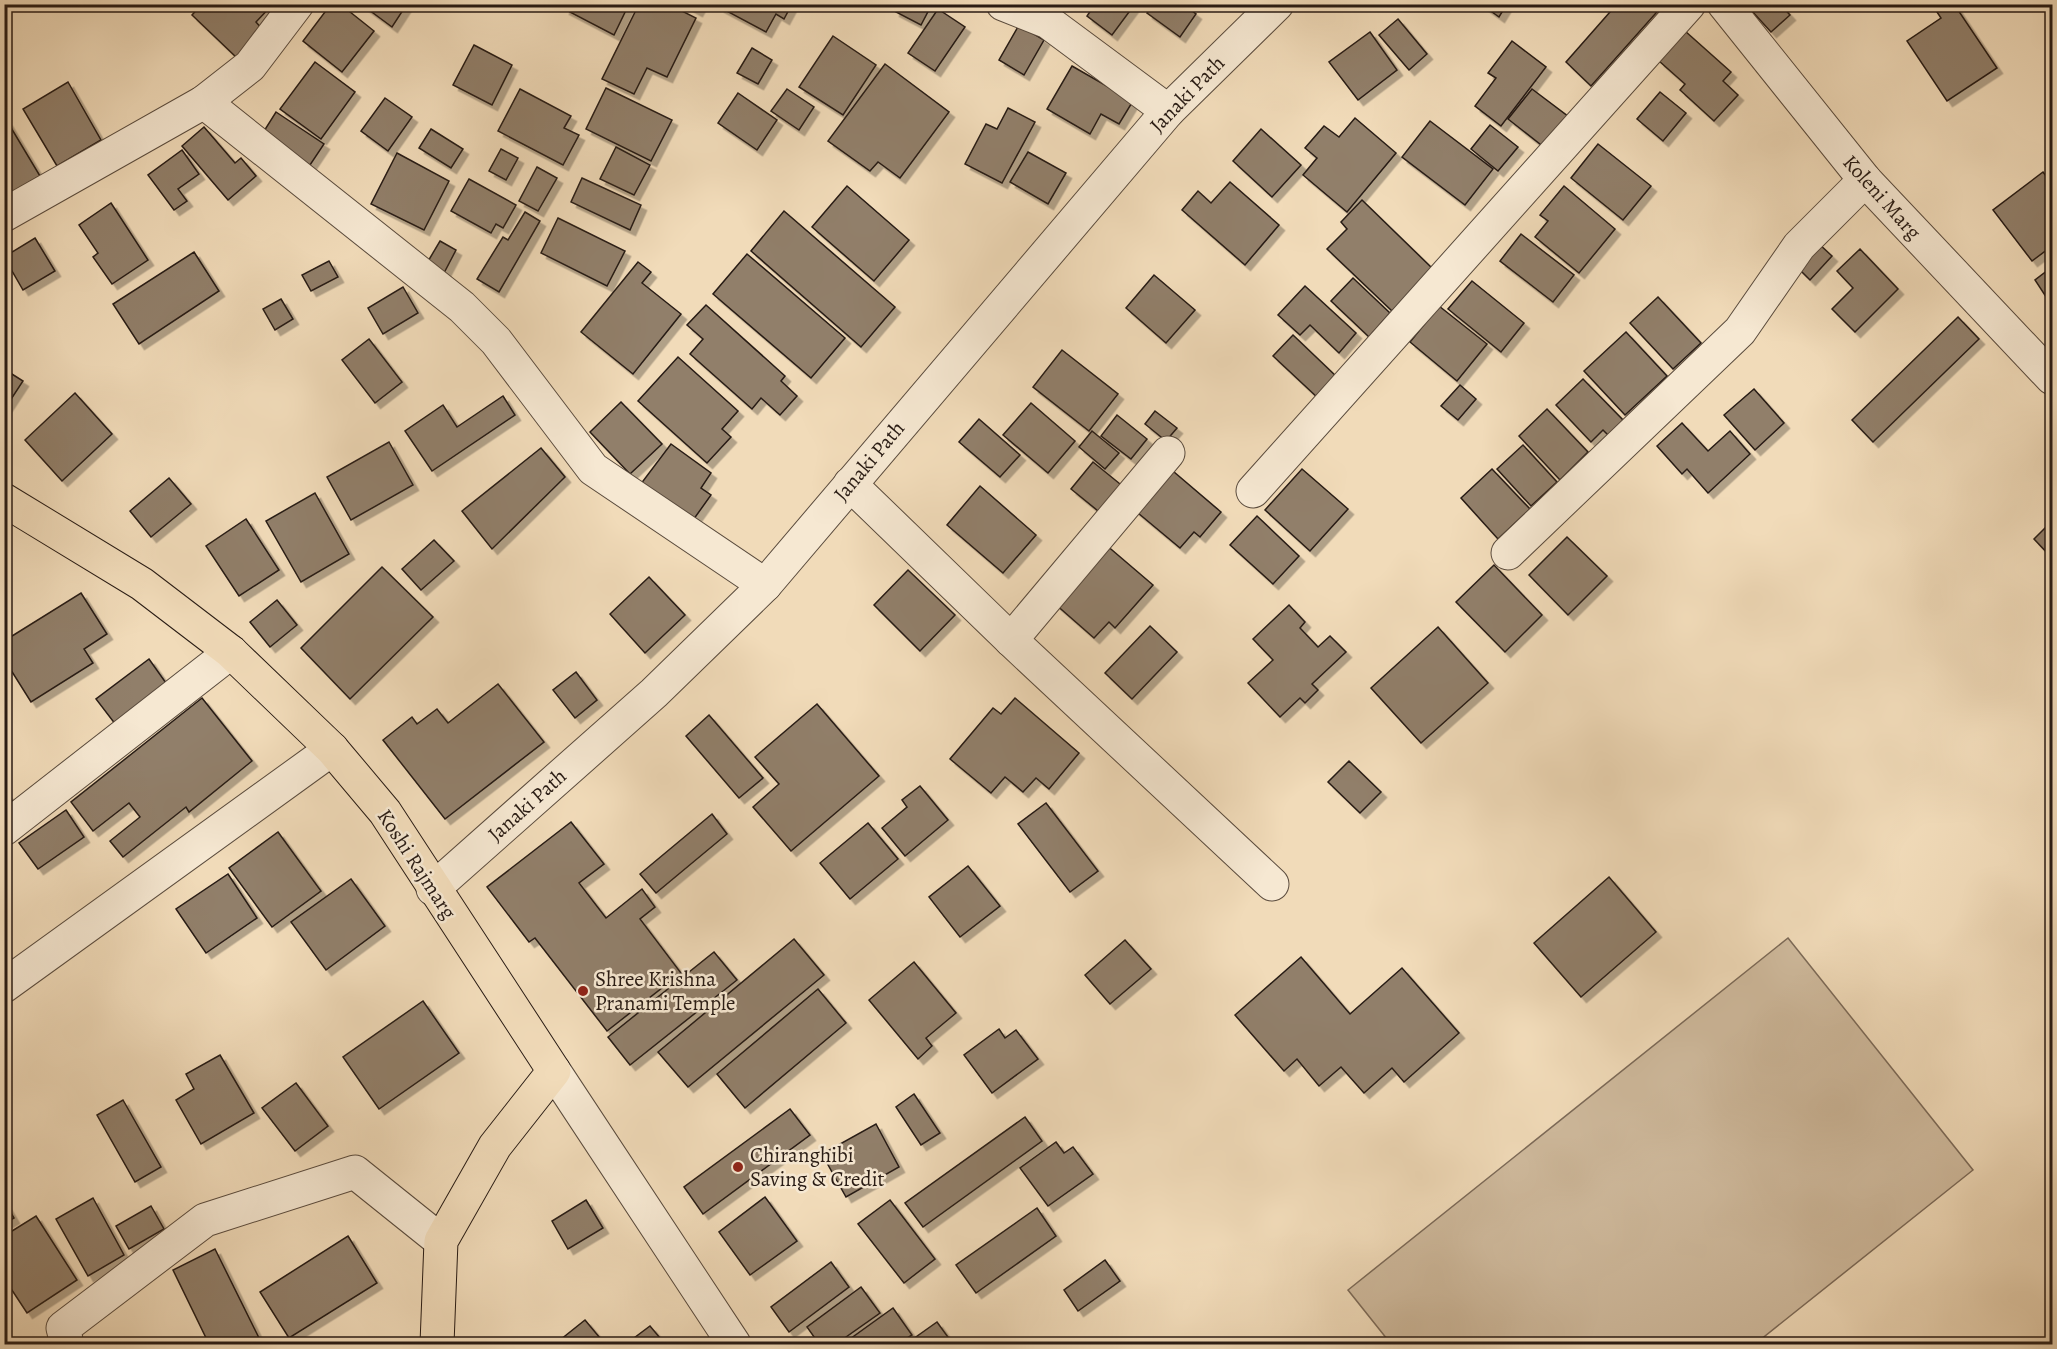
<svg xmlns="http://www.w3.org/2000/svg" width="2057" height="1349" viewBox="0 0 2057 1349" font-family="Alegreya,serif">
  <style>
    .grass { fill: #cfba9d; stroke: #7c6a58; stroke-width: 1.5 }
    .building { fill: #917f6a; stroke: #281b14; stroke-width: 1.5; filter: url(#shadow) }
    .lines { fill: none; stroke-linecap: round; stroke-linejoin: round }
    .minor-casing { stroke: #5a4b3d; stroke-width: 35 }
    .major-casing { stroke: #281b14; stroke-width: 35 }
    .minor { stroke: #f6e8d2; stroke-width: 33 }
    .major { stroke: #f1dbb9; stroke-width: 33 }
    .poi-dot { fill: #8f2418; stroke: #f6e8d2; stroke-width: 2 }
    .labels { text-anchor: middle; stroke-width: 5; stroke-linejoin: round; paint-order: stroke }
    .street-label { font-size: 21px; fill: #281b14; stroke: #f6e8d2 }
    .poi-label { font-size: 21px; fill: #281b14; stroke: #f6e8d2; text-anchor: start }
  </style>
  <defs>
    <filter id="shadow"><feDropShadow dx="5.5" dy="5.5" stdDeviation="0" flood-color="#0004"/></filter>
  </defs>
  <rect width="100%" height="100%" fill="#f1dbb9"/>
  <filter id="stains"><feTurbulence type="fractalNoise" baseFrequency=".00333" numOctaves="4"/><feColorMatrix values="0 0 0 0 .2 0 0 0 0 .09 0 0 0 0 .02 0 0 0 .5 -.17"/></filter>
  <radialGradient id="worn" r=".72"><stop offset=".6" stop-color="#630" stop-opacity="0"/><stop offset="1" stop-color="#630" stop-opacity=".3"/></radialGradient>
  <path class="grass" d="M1788 938 1973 1170 1755 1344H1391L1348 1290Z"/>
  <g class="building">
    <path d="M202 4H273L256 22 263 30 237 58 192 15Z"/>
    <path d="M331 4H340L374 31 342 72 303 41Z"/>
    <path d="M361 4H407L392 27Z"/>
    <path d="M566 4H629L614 35 564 9Z"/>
    <path d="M639 4H668L696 18 667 77 647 68 634 94 602 79Z"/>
    <path d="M684 4H701L697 11Z"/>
    <path d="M720 4H792L784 19 776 14 766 32 719 7Z"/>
    <path d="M897 4H932L921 25 894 11Z"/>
    <path d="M1095 4H1135L1112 35 1087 16Z"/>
    <path d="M1153 4H1183L1196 14 1180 37 1147 13Z"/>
    <path d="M1481 4H1507L1499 17Z"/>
    <path d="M1617 4H1664L1591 86 1566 62Z"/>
    <path d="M1757 4H1780L1790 15 1771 32 1751 10Z"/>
    <path d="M1943 4H1954L1997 68 1947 101 1907 41 1941 18 1935 9Z"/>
    <path d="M938 9 965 27 935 71 908 53Z"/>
    <path d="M1398 19 1427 54 1409 70 1379 35Z"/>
    <path d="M1019 25 1044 40 1024 75 999 60Z"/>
    <path d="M1685 31 1731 72 1723 81 1738 95 1714 121 1680 90 1685 84 1659 61Z"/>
    <path d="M1370 32 1397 70 1358 100 1329 62Z"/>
    <path d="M833 36 876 65 843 115 799 87Z"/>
    <path d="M1512 41 1546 67 1501 126 1475 106 1496 78 1488 73Z"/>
    <path d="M474 45 512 65 492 105 453 85Z"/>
    <path d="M752 48 772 60 758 84 737 73Z"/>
    <path d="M315 62 355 92 321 139 280 109Z"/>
    <path d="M885 64 949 112 900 178 878 162 870 171 828 141Z"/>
    <path d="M1072 66 1133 101 1119 124 1101 114 1090 134 1047 109Z"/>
    <path d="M68 82 101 140 57 166 23 109Z"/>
    <path d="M606 88 672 120 651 161 586 129Z"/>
    <path d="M520 89 571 116 564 128 579 135 563 165 498 131Z"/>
    <path d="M787 89 814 107 799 130 771 111Z"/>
    <path d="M1532 89 1569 117 1545 148 1508 119Z"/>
    <path d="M1660 92 1686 113 1663 141 1637 119Z"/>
    <path d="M738 93 777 120 757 150 718 123Z"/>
    <path d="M385 98 412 117 388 151 361 131Z"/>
    <path d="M1008 108 1035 122 1002 183 965 164 986 124 997 129Z"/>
    <path d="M276 112 324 144 306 171 259 139Z"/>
    <path d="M1355 118 1396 153 1347 212 1303 175 1317 158 1305 148 1324 126 1339 137Z"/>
    <path d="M7 121 40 176 4 197V122Z"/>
    <path d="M1430 121 1493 169 1465 205 1402 157Z"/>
    <path d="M1490 125 1518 147 1498 171 1471 149Z"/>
    <path d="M204 127 235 163 241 158 256 176 228 200 182 146Z"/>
    <path d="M431 129 463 149 451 168 419 148Z"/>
    <path d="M1261 129 1301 165 1272 197 1233 161Z"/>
    <path d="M1598 144 1651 186 1623 220 1571 178Z"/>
    <path d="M616 147 650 165 634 195 600 179Z"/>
    <path d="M501 149 518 158 506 180 489 171Z"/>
    <path d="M182 150 199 174 178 189 187 201 174 210 148 175Z"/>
    <path d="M1028 152 1066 173 1048 204 1010 182Z"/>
    <path d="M397 153 449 181 424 230 371 204Z"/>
    <path d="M537 167 557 178 538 211 519 201Z"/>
    <path d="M2043 172 2052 184V246L2032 261 1993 210Z"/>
    <path d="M582 178 641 205 630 230 571 202Z"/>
    <path d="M469 179 516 205 503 228 496 224 491 233 451 211Z"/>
    <path d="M1230 182 1279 225 1245 265 1182 210 1198 191 1211 203Z"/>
    <path d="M847 186 909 240 874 281 812 227Z"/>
    <path d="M1564 186 1615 229 1579 273 1535 237 1548 221 1540 215Z"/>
    <path d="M1362 200 1433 269 1392 311 1327 249 1347 229 1341 222Z"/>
    <path d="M111 203 148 260 112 284 93 257 98 253 79 225Z"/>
    <path d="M784 211 895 307 861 347 751 251Z"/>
    <path d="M525 212 540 221 499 292 477 279 503 237 508 240Z"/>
    <path d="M558 218 625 251 607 286 541 253Z"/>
    <path d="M1521 234 1574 275 1553 302 1500 261Z"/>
    <path d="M35 238 55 271 23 290 4 257Z"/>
    <path d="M440 241 456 250 444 273 427 263Z"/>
    <path d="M1818 243 1832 256 1810 280 1796 266Z"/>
    <path d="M1860 249 1898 289 1855 332 1832 309 1853 288 1837 271Z"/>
    <path d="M194 252 219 291 139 344 113 304Z"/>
    <path d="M747 254 845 338 811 378 713 294Z"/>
    <path d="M329 261 338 277 311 291 302 275Z"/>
    <path d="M638 262 651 272 642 283 681 314 633 374 581 332Z"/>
    <path d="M2052 267V306L2035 280Z"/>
    <path d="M1154 275 1195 310 1166 343 1126 308Z"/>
    <path d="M1353 278 1390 313 1369 337 1331 301Z"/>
    <path d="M1472 281 1524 323 1501 352 1448 309Z"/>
    <path d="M1305 286 1356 333 1339 353 1310 325 1300 335 1278 315Z"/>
    <path d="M403 287 418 313 383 334 368 308Z"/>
    <path d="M1658 297 1701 343 1673 369 1630 323Z"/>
    <path d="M281 299 293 319 275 330 263 309Z"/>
    <path d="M706 305 785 376 781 381 797 396 780 415 761 398 752 409 690 354 703 339 687 325Z"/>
    <path d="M1439 306 1487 344 1457 381 1410 342Z"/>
    <path d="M1958 317 1979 339 1873 442 1852 420Z"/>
    <path d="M1626 332 1667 376 1625 415 1584 371Z"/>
    <path d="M1293 335 1338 378 1319 399 1273 356Z"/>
    <path d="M369 339 402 382 375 403 342 360Z"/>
    <path d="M1062 350 1118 394 1089 431 1033 387Z"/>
    <path d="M678 357 738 411 722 429 731 437 707 463 638 401Z"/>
    <path d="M4 369 23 381 4 410Z"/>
    <path d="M1583 379 1624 421 1609 436 1603 430 1591 442 1556 405Z"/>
    <path d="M1460 385 1476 399 1458 420 1441 406Z"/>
    <path d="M1754 389 1784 423 1755 450 1724 415Z"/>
    <path d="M75 393 112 434 62 481 25 440Z"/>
    <path d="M503 396 515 415 432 471 405 431 443 405 457 427Z"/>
    <path d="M621 402 662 444 630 474 590 432Z"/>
    <path d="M1031 403 1075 441 1048 473 1003 435Z"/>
    <path d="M1547 409 1588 452 1560 480 1519 436Z"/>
    <path d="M1155 411 1177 428 1166 441 1145 424Z"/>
    <path d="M1117 415 1147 439 1131 459 1101 436Z"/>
    <path d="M979 419 1020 455 1000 477 959 442Z"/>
    <path d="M1682 423 1708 451 1730 431 1750 454 1708 493 1687 469 1682 474 1657 446Z"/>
    <path d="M1092 431 1119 453 1105 469 1079 447Z"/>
    <path d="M389 442 413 485 351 520 327 477Z"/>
    <path d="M671 444 711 473 701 488 711 495 691 523 640 485Z"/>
    <path d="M1523 445 1557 482 1531 506 1497 469Z"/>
    <path d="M541 448 565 477 492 549 462 511Z"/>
    <path d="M1093 462 1125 488 1103 515 1071 489Z"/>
    <path d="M1167 466 1221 512 1200 537 1194 532 1180 548 1132 508Z"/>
    <path d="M1302 469 1348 509 1310 551 1265 510Z"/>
    <path d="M1492 469 1530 509 1498 539 1461 498Z"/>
    <path d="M169 478 191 504 151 537 130 511Z"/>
    <path d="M980 486 1036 535 1003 573 947 525Z"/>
    <path d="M315 493 349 554 301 582 266 521Z"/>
    <path d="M1257 516 1299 556 1273 584 1230 545Z"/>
    <path d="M246 519 279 570 239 596 206 546Z"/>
    <path d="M2052 521V558L2034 539Z"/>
    <path d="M1567 537 1607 576 1568 615 1529 575Z"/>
    <path d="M434 540 454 561 421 590 402 569Z"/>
    <path d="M1105 544 1153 585 1115 628 1109 622 1094 638 1054 603Z"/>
    <path d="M1494 565 1542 615 1505 652 1456 602Z"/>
    <path d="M382 567 433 617 350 699 301 648Z"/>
    <path d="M908 570 955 615 920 651 874 605Z"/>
    <path d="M649 577 685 615 645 653 610 614Z"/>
    <path d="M81 593 107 634 84 649 93 663 31 702 4 659V641Z"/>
    <path d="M277 600 297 625 270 647 250 622Z"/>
    <path d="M1289 605 1305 622 1300 628 1318 647 1330 636 1346 652 1312 684 1318 690 1305 703 1300 698 1280 717 1248 683 1273 660 1253 639Z"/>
    <path d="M1150 626 1177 652 1132 699 1105 673Z"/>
    <path d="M1438 627 1488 683 1421 743 1371 688Z"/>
    <path d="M149 659 171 690 119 729 96 699Z"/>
    <path d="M576 672 597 700 575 718 553 690Z"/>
    <path d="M498 684 544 742 445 819 383 740 412 717 417 724 437 709 448 723Z"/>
    <path d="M202 698 252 761 189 812 186 807 123 857 110 841 140 817 129 803 93 831 71 802Z"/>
    <path d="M1015 698 1079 753 1049 789 1036 778 1023 792 1005 777 991 793 950 759 993 708 1001 714Z"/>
    <path d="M817 704 879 776 791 851 753 807 779 784 755 757Z"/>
    <path d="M709 715 763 778 739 798 686 736Z"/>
    <path d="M1349 761 1381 792 1360 813 1328 782Z"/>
    <path d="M920 786 948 820 905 856 882 828 907 807 902 800Z"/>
    <path d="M4 790 15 805 4 812Z"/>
    <path d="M1046 803 1098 871 1070 892 1018 824Z"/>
    <path d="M66 810 84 837 38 869 19 843Z"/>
    <path d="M712 814 727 834 656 893 640 874Z"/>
    <path d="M571 822 604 864 579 883 606 918 642 889 655 907 640 919 681 973 607 1031 535 938 529 942 487 887Z"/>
    <path d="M868 823 898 859 850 899 820 863Z"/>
    <path d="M278 832 321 891 272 927 229 868Z"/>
    <path d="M968 866 1000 906 960 937 929 897Z"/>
    <path d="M228 874 257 918 206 953 176 909Z"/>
    <path d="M1609 877 1656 932 1581 997 1534 943Z"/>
    <path d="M351 879 385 926 326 970 291 922Z"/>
    <path d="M794 939 824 975 688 1087 658 1052Z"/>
    <path d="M1125 940 1151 969 1110 1004 1085 975Z"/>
    <path d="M714 952 737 980 630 1065 608 1037Z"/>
    <path d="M1301 957 1350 1014 1402 968 1459 1033 1404 1082 1392 1068 1364 1093 1341 1067 1319 1086 1297 1059 1284 1071 1235 1015Z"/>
    <path d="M914 962 956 1013 926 1038 932 1046 918 1059 869 1000Z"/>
    <path d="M818 989 846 1023 745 1108 717 1074Z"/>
    <path d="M423 1001 459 1053 379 1109 343 1057Z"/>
    <path d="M999 1029 1005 1038 1016 1030 1038 1059 992 1093 964 1055Z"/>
    <path d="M220 1055 254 1113 201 1144 176 1100 194 1089 186 1074Z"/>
    <path d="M296 1083 328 1126 295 1151 262 1108Z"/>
    <path d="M914 1094 940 1133 921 1145 896 1107Z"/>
    <path d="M123 1100 161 1167 135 1182 97 1115Z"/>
    <path d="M790 1109 810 1135 703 1214 684 1187Z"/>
    <path d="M1025 1117 1042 1141 923 1227 905 1203Z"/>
    <path d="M876 1124 899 1167 846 1197 822 1154Z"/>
    <path d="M1056 1142 1064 1153 1073 1147 1093 1174 1048 1206 1020 1168Z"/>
    <path d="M765 1197 797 1241 750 1275 719 1232Z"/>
    <path d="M93 1198 124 1255 88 1276 56 1219Z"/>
    <path d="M586 1200 603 1228 568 1249 552 1221Z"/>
    <path d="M890 1200 935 1259 904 1283 858 1224Z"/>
    <path d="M4 1201 14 1218 4 1224Z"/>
    <path d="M151 1206 164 1229 129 1249 116 1226Z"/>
    <path d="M1037 1208 1056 1236 976 1293 956 1265Z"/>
    <path d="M36 1216 77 1280 27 1313 4 1278V1236Z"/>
    <path d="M348 1236 377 1283 289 1338 260 1292Z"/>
    <path d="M215 1249 262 1344H209L173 1270Z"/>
    <path d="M1105 1260 1120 1281 1078 1311 1064 1290Z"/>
    <path d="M831 1262 849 1287 789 1332 771 1307Z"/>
    <path d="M861 1287 880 1313 836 1344H819L807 1327Z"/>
    <path d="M893 1308 912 1335 898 1344H843Z"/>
    <path d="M585 1320 605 1344H555Z"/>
    <path d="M937 1322 953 1344H906Z"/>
    <path d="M650 1326 665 1344H626Z"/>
  </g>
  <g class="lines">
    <g class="minor-casing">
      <g id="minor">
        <path d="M1003 4 1048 22 1168 111"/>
        <path d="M1724 4 1865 180 2052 378"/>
        <path d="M204 102 462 307 496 341 593 469 765 585"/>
        <path d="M4 215 204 102 250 66 297 4"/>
        <path d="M850 484 1011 640 1272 884"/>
        <path d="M1253 491 1689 4"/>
        <path d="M1508 553 1740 331 1799 246 1865 180"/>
        <path d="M1011 640 1168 453"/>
        <path d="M4 829 231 652"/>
        <path d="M433 889 654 693 765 585 1168 111 1277 4"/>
        <path d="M4 986 332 749"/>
        <path d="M554 1071 734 1344"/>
        <path d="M67 1344 63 1328 205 1220 355 1172 441 1241"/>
      </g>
    </g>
    <g class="major-casing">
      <path id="major" d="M4 500 142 584 231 652 332 749 385 812 554 1071 495 1146 441 1241 437 1344"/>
    </g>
    <use href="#minor" class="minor"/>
    <use href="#major" class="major"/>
  </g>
  <g class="poi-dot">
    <circle cx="583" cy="991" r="6"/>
    <circle cx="738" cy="1167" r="6"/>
  </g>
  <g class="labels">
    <g class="street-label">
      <text transform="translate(1187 94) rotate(-46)" y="7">Janaki Path</text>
      <text transform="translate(1882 197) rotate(48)" y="7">Koleni Marg</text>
      <text transform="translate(869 461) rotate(-50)" y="7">Janaki Path</text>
      <text transform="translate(527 805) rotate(-42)" y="7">Janaki Path</text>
      <text transform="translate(417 864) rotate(57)" y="7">Koshi Rajmarg</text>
    </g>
    <g class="poi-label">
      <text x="595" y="986">Shree Krishna<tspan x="595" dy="24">Pranami Temple</tspan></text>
      <text x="750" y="1162">Chiranghibi<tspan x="750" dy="24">Saving &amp; Credit</tspan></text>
    </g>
  </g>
  <rect width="2057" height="1349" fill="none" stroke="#f1dbb9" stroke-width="24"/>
  <rect x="6" y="6" width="2045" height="1337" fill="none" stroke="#281b14" stroke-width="3"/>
  <rect x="12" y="12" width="2033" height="1325" fill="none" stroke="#281b14" stroke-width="1.5"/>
  <rect width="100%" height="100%" filter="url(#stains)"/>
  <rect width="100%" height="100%" fill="url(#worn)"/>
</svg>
